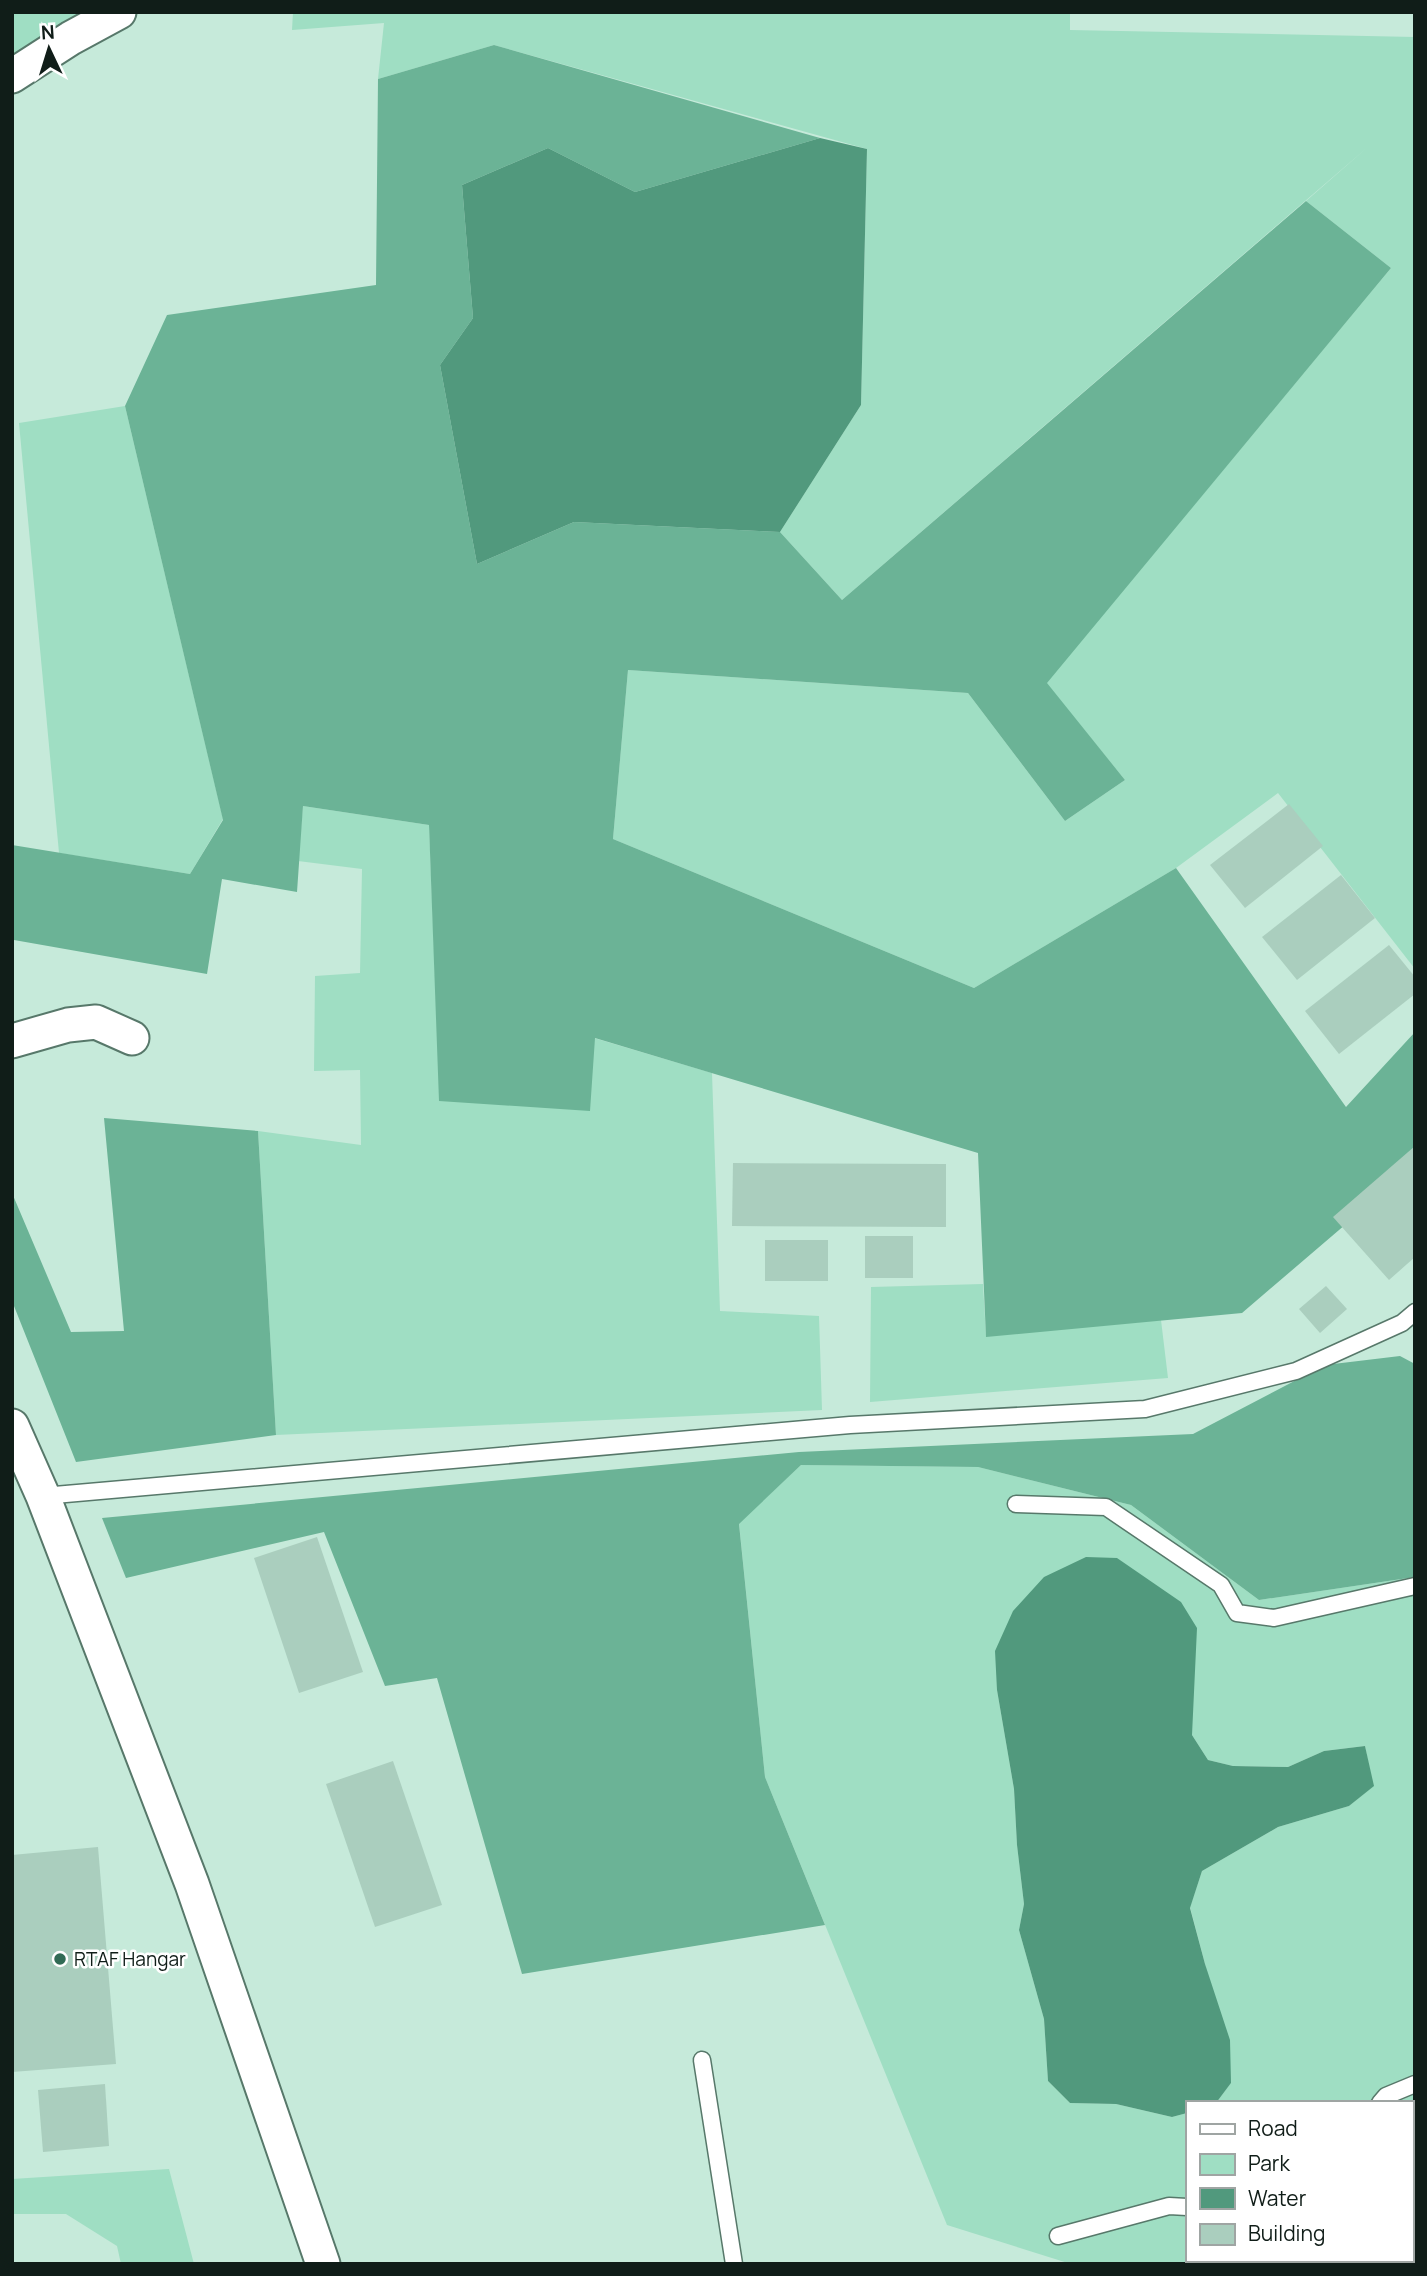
<svg xmlns="http://www.w3.org/2000/svg" width="1427" height="2276" viewBox="0 0 1427 2276" font-family="Manrope,sans-serif">
  <style>
    .green { fill: #9fdec3 }
    .forest { fill: #6bb396 }
    .water { fill: #51997d }
    .building { fill: #aacebe }
    .lines { fill: none; stroke-linecap: round; stroke-linejoin: round }
    .service-casing { stroke: #57786a; stroke-width: 19 }
    .minor-casing { stroke: #57786a; stroke-width: 37 }
    .service { stroke: #fff; stroke-width: 16 }
    .minor { stroke: #fff; stroke-width: 33 }
    .poi-dot { fill: #316b55; stroke: #fff; stroke-width: 2.5 }
    .labels { text-anchor: middle; stroke-width: 5; stroke-linejoin: round; paint-order: stroke }
    .poi-label { font-size: 19px; fill: #101d18; stroke: #fff; text-anchor: start }
  </style>
  <rect width="100%" height="100%" fill="#c6eada"/>
  <g class="green">
    <path d="M12 12H98L12 65Z"/>
    <path d="M293 12H1070V30L1415 37V969L1278 793 1176 868 974 988 613 839 628 670 968 693 1065 821 1125 780 1046 683 1391 268 1306 201 1369 146 842 600 780 532 861 405 867 149 494 45 378 79 384 23 292 30Z"/>
    <path d="M125 406 223 819 190 874 59 853 19 423Z"/>
    <path d="M303 806 429 825 440 1101 594 1038 712 1073 720 1311 819 1316 822 1410 276 1435 258 1131 361 1145 360 1070 314 1071 315 976 360 973 362 869 298 861Z"/>
    <path d="M983 1284 986 1336 1161 1320 1168 1378 870 1402 871 1287Z"/>
    <path d="M801 1465 978 1467 1131 1505 1259 1600 1415 1577V1736L1413 1737 1415 1747V2118L1411 2121V2103H1216L1231 2083 1205 1964 1190 1907 1202 1871 1278 1827 1349 1806 1373 1786 1365 1746 1324 1751 1288 1767 1233 1766 1208 1760 1192 1735V1694L997 1690 1014 1789 1017 1845 1024 1904 1019 1930 1044 2019 1048 2081 1070 2103 1116 2104 1172 2117 1187 2113V2260H1272V2264H1071L947 2225 765 1777 739 1523Z"/>
    <path d="M169 2169 194 2264H121L117 2246 66 2214H12V2179Z"/>
  </g>
  <g class="forest">
    <path d="M494 45 820 138 635 192 548 148 462 185 473 318 440 365 477 564 574 522 780 532 842 600 1306 201 1391 268 1047 683 1125 780 1065 821 968 693 628 670 613 839 974 988 1176 868 1346 1107 1415 1032V1165L1242 1313 986 1337 978 1153 595 1038 590 1111 439 1101 429 825 303 806 297 892 222 879 207 974 14 940 12 942V845L190 874 223 820 125 406 167 315 376 285 378 79Z"/>
    <path d="M104 1118 258 1131 276 1435 76 1462 12 1301V1193L71 1332 124 1331Z"/>
    <path d="M1400 1356 1415 1364V1577L1259 1600 1131 1505 978 1467 801 1465 739 1524 765 1777 825 1925 522 1974 437 1678 385 1686 324 1532 126 1578 102 1518 799 1452 1193 1434 1325 1365Z"/>
  </g>
  <g class="water">
    <path d="M820 138 867 149 861 405 780 532 574 522 477 564 440 365 473 318 462 185 548 148 635 192Z"/>
    <path d="M1086 1557 1117 1558 1181 1602 1197 1628 1192 1735 1208 1760 1233 1766 1288 1767 1324 1751 1365 1746 1374 1786 1349 1806 1278 1827 1202 1871 1190 1908 1205 1964 1230 2040 1231 2083 1216 2103H1187V2113L1172 2117 1116 2104 1070 2103 1048 2081 1044 2019 1019 1930 1024 1904 1017 1845 1014 1789 997 1690 995 1651 1013 1611 1044 1577Z"/>
  </g>
  <g class="building">
    <path d="M1289 804 1323 846 1245 908 1210 865Z"/>
    <path d="M1341 875 1375 918 1297 980 1262 937Z"/>
    <path d="M1389 945 1415 977V994L1339 1054 1305 1011Z"/>
    <path d="M1415 1146V1257L1389 1280 1333 1217Z"/>
    <path d="M733 1163 946 1164V1227L732 1226Z"/>
    <rect x="865" y="1236" width="48" height="42"/>
    <rect x="765" y="1240" width="63" height="41"/>
    <path d="M1326 1286 1347 1309 1320 1333 1299 1309Z"/>
    <path d="M317 1537 363 1672 299 1693 254 1558Z"/>
    <path d="M393 1761 442 1905 375 1927 326 1784Z"/>
    <path d="M98 1847 116 2064 12 2072V1855Z"/>
    <path d="M105 2084 109 2146 43 2152 38 2090Z"/>
  </g>
  <g class="lines">
    <g class="service-casing">
      <g id="service">
        <path d="M43 1496 850 1425 1145 1409 1296 1371 1402 1323 1415 1312"/>
        <path d="M1016 1504 1106 1507 1221 1585 1237 1613 1274 1618 1415 1586"/>
        <path d="M702 2060 734 2264"/>
        <path d="M1380 2103 1386 2096 1415 2084"/>
        <path d="M1058 2236 1169 2206 1187 2207"/>
      </g>
    </g>
    <g class="minor-casing">
      <g id="minor">
        <path d="M12 76 71 38 119 12"/>
        <path d="M12 1041 68 1025 96 1022 132 1038"/>
        <path d="M12 1426 43 1496 192 1884 323 2264"/>
      </g>
    </g>
    <use href="#service" class="service"/>
    <use href="#minor" class="minor"/>
  </g>
  <circle class="poi-dot" cx="60" cy="1959" r="7"/>
  <g class="labels">
    <g class="poi-label">
      <text x="74" y="1966">RTAF Hangar</text>
    </g>
  </g>
  <rect width="1427" height="2276" fill="none" stroke="#101d18" stroke-width="28"/>
  <rect x="1186" y="2101" width="228" height="161" fill="#ffffff" stroke="#9fa5a3" stroke-width="2"/>
  <rect x="1200" y="2124" width="35" height="10" fill="#ffffff" stroke="#9fa5a3" stroke-width="2"/>
  <text x="1248" y="2136" font-size="21" fill="#101d18">Road</text>
  <rect x="1200" y="2154" width="35" height="21" fill="#9fdec3" stroke="#9fa5a3" stroke-width="2"/>
  <text x="1248" y="2171" font-size="21" fill="#101d18">Park</text>
  <rect x="1200" y="2188" width="35" height="21" fill="#51997d" stroke="#9fa5a3" stroke-width="2"/>
  <text x="1248" y="2206" font-size="21" fill="#101d18">Water</text>
  <rect x="1200" y="2224" width="35" height="21" fill="#aacebe" stroke="#9fa5a3" stroke-width="2"/>
  <text x="1248" y="2241" font-size="21" fill="#101d18">Building</text>
  <g transform="translate(49 49) rotate(356)" stroke="#ffffff" stroke-width="5" paint-order="stroke">
  <path d="M0-5L12 26L0 18L-12 26Z" fill="#101d18"/>
  <text y="-10" font-size="19" font-weight="bold" text-anchor="middle" fill="#101d18">N</text>
  </g>
</svg>
